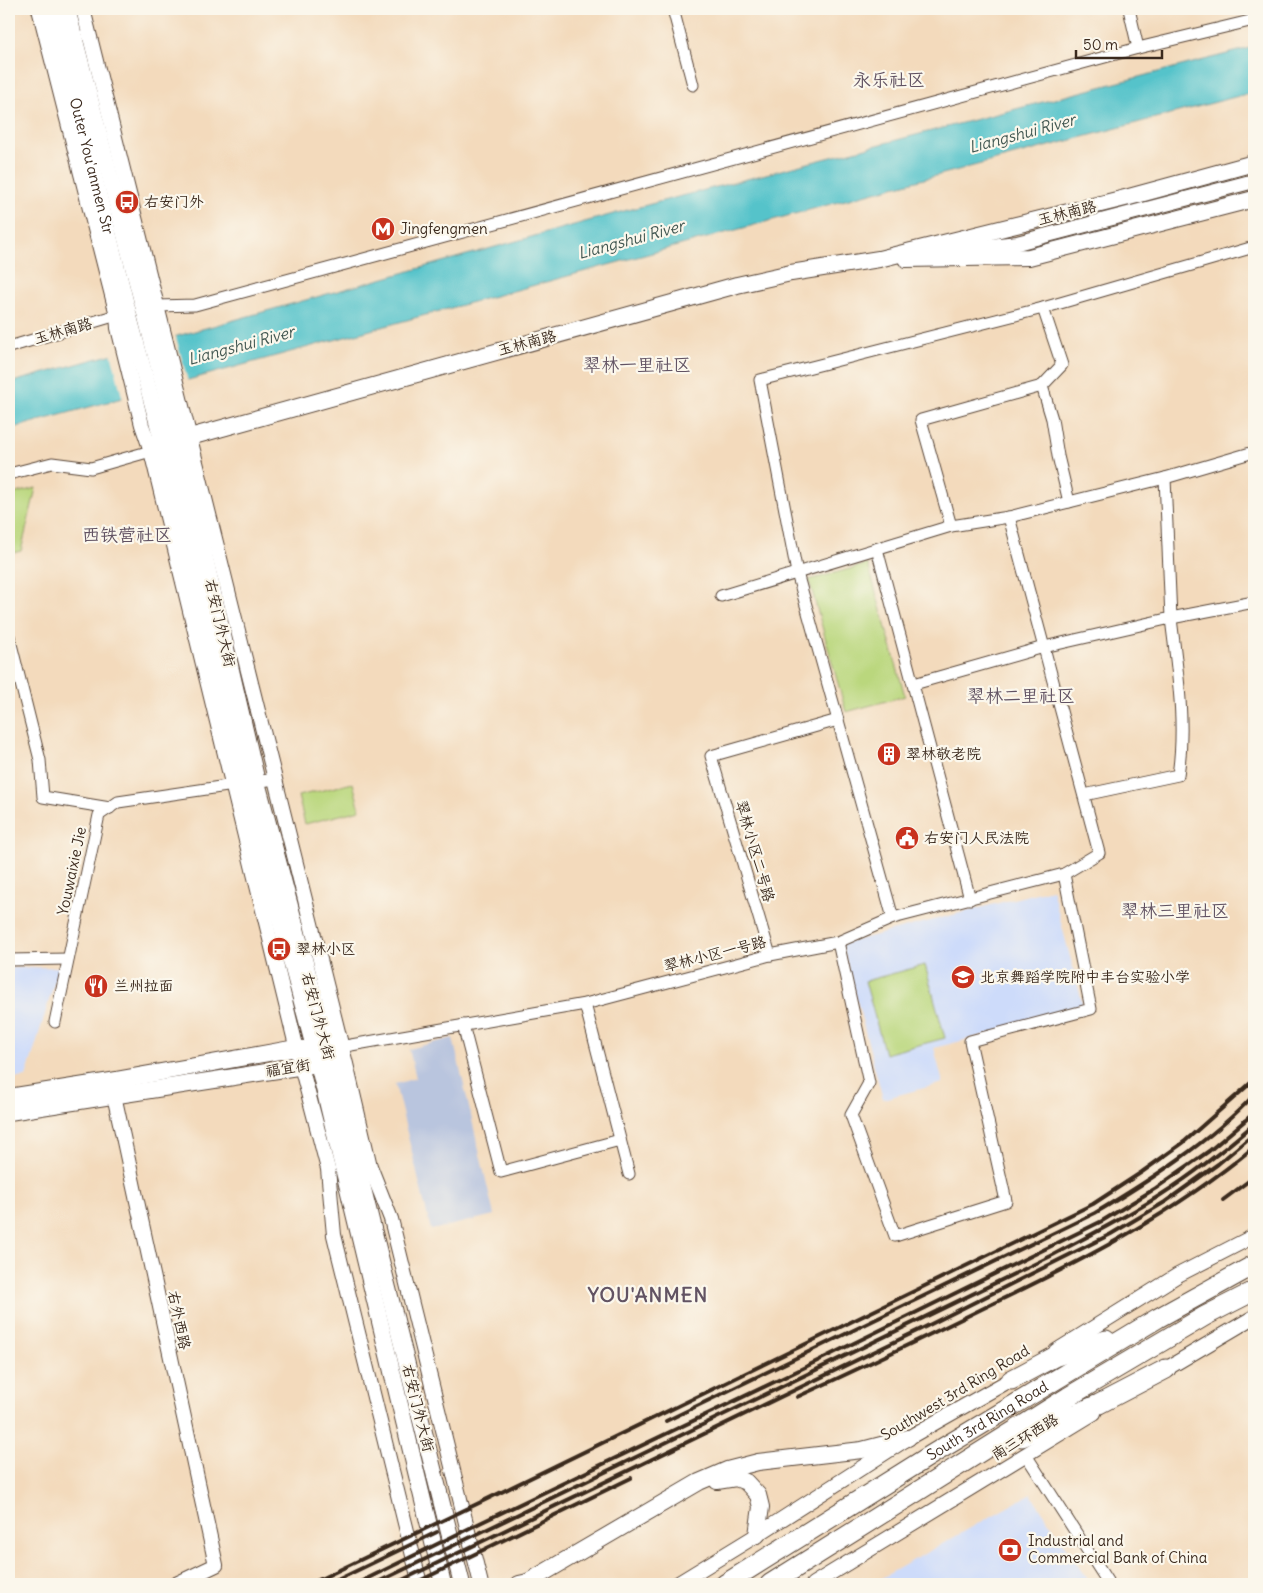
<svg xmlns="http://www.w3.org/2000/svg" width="1263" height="1593" viewBox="0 0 1263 1593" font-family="Delius,'LXGW WenKai TC',sans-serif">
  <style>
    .built { fill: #cddbfa }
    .industrial { fill: #b9c5de }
    .green { fill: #bad77d; stroke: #7a804e }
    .water { fill: #55c3ca; stroke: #487674 }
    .pier { fill: #f3dabc }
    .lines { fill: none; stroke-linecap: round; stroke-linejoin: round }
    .minor-casing { stroke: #574436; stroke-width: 13 }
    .tertiary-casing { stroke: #574436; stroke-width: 16 }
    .secondary-casing { stroke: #574436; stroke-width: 18 }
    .trunk-casing { stroke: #574436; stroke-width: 21 }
    .minor { stroke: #fff; stroke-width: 11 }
    .tertiary { stroke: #fff; stroke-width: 14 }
    .secondary { stroke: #fff; stroke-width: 16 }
    .trunk { stroke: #fff; stroke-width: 19 }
    .rail { stroke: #3b2a1e; stroke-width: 4 }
    .labels { text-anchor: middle; stroke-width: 4.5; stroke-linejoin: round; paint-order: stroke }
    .street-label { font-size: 15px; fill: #3b2a1e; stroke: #fbf7ec }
    .poi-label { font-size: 15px; fill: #3b2a1e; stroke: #fbf7ec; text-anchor: start }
    .water-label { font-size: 16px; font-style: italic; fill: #435852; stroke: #fbf7ec }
    .quarter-label { font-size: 18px; fill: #625363; stroke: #fbf7ec }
    .district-label { font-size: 20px; font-weight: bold; letter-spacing: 1px; fill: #625363; stroke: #fbf7ec }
  </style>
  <rect width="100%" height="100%" fill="#fbf7ec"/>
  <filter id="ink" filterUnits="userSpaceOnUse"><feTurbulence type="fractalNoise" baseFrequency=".02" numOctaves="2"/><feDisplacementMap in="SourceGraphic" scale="10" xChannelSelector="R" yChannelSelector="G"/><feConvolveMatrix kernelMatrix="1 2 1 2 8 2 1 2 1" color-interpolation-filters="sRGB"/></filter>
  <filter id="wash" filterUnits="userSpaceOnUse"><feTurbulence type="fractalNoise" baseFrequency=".0096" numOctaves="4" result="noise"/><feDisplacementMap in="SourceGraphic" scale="20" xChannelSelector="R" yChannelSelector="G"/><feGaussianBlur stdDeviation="1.12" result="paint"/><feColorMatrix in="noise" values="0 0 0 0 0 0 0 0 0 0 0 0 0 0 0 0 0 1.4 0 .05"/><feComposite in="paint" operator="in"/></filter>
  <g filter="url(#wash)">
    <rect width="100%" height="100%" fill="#f3dabc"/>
    <g class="built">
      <path d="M1052 889 1084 1009 934 1048 943 1083 883 1099 842 944Z"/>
      <path d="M59 967 26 1077 9 1079V968Z"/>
      <path d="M1031 1494 1090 1584H871Z"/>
    </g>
    <path class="industrial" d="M453 1038 494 1215 431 1230 395 1084 416 1078 409 1049Z"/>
    <g class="green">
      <path d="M36 488 21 551 9 554V495Z"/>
      <path d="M868 564 905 696 846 712 809 580Z"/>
      <path d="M353 783 360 810 305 824 298 796Z"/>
      <path d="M925 965 945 1038 885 1054 865 981Z"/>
    </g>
    <path class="water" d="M1254 47V92L882 190 9 429V383L624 211Z"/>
    <path class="pier" d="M175 334 188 382 123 400 111 352Z"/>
  </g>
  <g filter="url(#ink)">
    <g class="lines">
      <g class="minor-casing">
        <g id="minor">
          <path d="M673 9 693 85"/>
          <path d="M1129 9 1138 48"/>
          <path d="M157 306 195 305 1138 48 1254 20"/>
          <path d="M9 347 117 315"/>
          <path d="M1042 386 1052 419 1058 456 1069 502"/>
          <path d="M9 474 52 463 91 468 158 449"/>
          <path d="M1165 478 1171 618 1254 602"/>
          <path d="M951 526 921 420 1042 386 1062 365 1043 308"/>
          <path d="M877 549 970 899"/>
          <path d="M721 596 951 526 1009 517 1165 478 1254 452"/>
          <path d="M9 636 40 760 43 797 110 808"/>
          <path d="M914 684 1044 647 1171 618C1177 670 1186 722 1178 775L1084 795"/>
          <path d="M893 918 797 573 760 380 1043 308 1254 247"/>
          <path d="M838 942 869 1083 851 1115 895 1236 1006 1201 970 1041 1091 1009 1064 874"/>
          <path d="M770 955 711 756 838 720"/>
          <path d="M9 960 68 959"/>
          <path d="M585 1004 629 1174"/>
          <path d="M55 1022 99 815 118 802 275 779"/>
          <path d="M463 1025 501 1172 620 1140"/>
          <path d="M334 1048 585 1004 770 955 838 942 893 918 1064 874 1099 853 1009 517"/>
          <path d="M1026 1455 1109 1584"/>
        </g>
      </g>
      <g class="tertiary-casing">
        <g id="tertiary">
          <path d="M39 9 117 315 118 328 142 425 151 451 301 1066 328 1169 334 1235 420 1584"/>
          <path d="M83 9 346 1064 370 1166 391 1219 481 1584"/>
          <path d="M939 252 1017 243 1254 181"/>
          <path d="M112 1086 216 1565 176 1584"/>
          <path d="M1056 1351 1178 1275 1254 1236"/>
          <path d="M1159 1373 1254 1317"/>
          <path d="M677 1584 757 1535 908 1438 1019 1375"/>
          <path d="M813 1584 1094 1413"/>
        </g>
      </g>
      <g class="secondary-casing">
        <g id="secondary">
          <path id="s1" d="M52 9 131 324 164 447 244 784 315 1051 443 1584"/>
          <path d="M67 9 178 442 257 782 328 1049 462 1584"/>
          <path d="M906 259 1029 257 1254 199"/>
          <path d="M178 442 190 437 737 285 791 273 879 259 1129 197 1254 163"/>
          <path d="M9 1097 111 1081 296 1048 315 1051 323 1049"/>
          <path d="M9 1112 317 1064 322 1057"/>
          <path d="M717 1481 736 1478 746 1482 758 1495 761 1507 757 1535"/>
          <path d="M519 1584 528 1582 699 1482 727 1470 758 1462 862 1450 908 1438"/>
        </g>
      </g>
      <g class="trunk-casing">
        <g id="trunk">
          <path d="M1011 1380 1054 1357 1106 1340"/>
          <path d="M1022 1437 1099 1404 1166 1369"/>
          <path id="s2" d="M725 1584 931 1455 1158 1318 1254 1265"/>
          <path d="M770 1584 1068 1397 1205 1316 1254 1291"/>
        </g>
      </g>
      <use href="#minor" class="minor"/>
      <use href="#tertiary" class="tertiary"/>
      <use href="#secondary" class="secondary"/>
      <use href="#trunk" class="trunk"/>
      <g class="rail">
        <path d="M1223 1200 1254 1177"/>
        <path d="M797 1397C863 1367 927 1336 992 1304 1086 1259 1173 1214 1254 1147"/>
        <path d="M666 1421 1095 1213C1149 1181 1211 1141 1254 1095"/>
        <path d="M310 1584 479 1503 1093 1204 1142 1172 1184 1142 1254 1080"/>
        <path d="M329 1584 437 1532"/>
        <path d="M356 1584 482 1522 793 1373 1102 1221 1156 1188 1209 1151 1254 1113"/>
        <path d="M374 1584 1051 1256C1088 1236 1127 1217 1162 1194 1195 1173 1225 1149 1254 1124"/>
        <path d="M394 1584 921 1329 1111 1234 1165 1202 1218 1164 1254 1134"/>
        <path d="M413 1584 631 1478"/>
      </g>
    </g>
  </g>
  <defs>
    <g id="bus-disc" transform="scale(1.25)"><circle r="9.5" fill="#c8321e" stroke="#fbf7ec"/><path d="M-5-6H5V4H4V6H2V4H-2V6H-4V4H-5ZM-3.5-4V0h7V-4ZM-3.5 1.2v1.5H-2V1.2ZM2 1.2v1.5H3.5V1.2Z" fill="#fff"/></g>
    <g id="metro-disc" transform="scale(1.25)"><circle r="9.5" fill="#c8321e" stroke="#fbf7ec"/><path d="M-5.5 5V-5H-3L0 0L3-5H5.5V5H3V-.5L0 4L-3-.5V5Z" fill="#fff"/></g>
    <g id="building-disc" transform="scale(1.25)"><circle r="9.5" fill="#c8321e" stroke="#fbf7ec"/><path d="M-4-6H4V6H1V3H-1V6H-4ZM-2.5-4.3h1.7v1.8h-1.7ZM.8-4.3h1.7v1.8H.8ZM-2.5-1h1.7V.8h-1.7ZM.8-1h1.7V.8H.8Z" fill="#fff"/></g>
    <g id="civic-disc" transform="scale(1.25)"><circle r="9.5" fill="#c8321e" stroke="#fbf7ec"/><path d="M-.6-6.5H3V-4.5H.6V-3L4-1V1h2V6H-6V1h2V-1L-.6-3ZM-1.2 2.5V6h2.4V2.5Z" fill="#fff"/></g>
    <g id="school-disc" transform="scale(1.25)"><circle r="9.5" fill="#c8321e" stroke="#fbf7ec"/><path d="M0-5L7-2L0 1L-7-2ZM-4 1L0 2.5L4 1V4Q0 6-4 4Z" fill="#fff"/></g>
    <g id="restaurant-disc" transform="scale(1.25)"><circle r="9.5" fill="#c8321e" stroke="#fbf7ec"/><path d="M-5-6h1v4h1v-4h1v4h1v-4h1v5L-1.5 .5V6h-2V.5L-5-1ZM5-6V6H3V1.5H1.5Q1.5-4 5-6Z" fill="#fff"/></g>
    <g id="bank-disc" transform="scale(1.25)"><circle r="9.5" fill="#c8321e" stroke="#fbf7ec"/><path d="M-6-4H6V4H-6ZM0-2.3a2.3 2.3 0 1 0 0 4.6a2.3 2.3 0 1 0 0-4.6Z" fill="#fff"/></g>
  </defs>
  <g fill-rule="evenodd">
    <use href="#bus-disc" x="127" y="202"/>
    <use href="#metro-disc" x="383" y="229"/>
    <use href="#building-disc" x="889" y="754"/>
    <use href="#civic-disc" x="907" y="838"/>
    <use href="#bus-disc" x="279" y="949"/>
    <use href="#school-disc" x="963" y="977"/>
    <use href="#restaurant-disc" x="96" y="986"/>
    <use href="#bank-disc" x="1010" y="1550"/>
  </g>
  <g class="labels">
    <g class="street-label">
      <text dy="5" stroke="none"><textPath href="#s1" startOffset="162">Outer You'anmen Str</textPath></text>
      <text transform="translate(1067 213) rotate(-14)" y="5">玉林南路</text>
      <text transform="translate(63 331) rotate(-16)" y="5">玉林南路</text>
      <text transform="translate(527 343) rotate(-15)" y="5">玉林南路</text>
      <text transform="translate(220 623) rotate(77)" y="5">右安门外大街</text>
      <text transform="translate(755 851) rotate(74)" y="5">翠林小区二号路</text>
      <text transform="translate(72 871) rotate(-78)" y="5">Youwaixie Jie</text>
      <text transform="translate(715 954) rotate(-14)" y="5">翠林小区一号路</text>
      <text transform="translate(318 1016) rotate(75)" y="5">右安门外大街</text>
      <text transform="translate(288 1068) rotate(-9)" y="5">福宜街</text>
      <text transform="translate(179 1320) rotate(78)" y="5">右外西路</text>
      <text transform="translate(955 1393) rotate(-31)" y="5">Southwest 3rd Ring Road</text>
      <text transform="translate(418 1408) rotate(76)" y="5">右安门外大街</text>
      <text dy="5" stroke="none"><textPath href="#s2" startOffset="309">South 3rd Ring Road</textPath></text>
      <text transform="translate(1025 1437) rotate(-31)" y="5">南三环西路</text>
    </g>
    <g class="poi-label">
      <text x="144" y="207">右安门外</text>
      <text x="400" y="234">Jingfengmen</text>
      <text x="906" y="759">翠林敬老院</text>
      <text x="924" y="843">右安门人民法院</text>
      <text x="296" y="954">翠林小区</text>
      <text x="980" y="982">北京舞蹈学院附中丰台实验小学</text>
      <text x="114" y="991">兰州拉面</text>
      <text x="1028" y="1546">Industrial and<tspan x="1028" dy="17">Commercial Bank of China</tspan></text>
    </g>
    <g class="water-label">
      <text transform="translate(1022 133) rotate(-15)" y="6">Liangshui River</text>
      <text transform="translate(631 239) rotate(-15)" y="6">Liangshui River</text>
      <text transform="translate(241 345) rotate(-15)" y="6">Liangshui River</text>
    </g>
    <g class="quarter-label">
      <text x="889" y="86">永乐社区</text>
      <text x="637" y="371">翠林一里社区</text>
      <text x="127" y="541">西铁营社区</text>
      <text x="1021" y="702">翠林二里社区</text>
      <text x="1175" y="917">翠林三里社区</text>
    </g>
    <g class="district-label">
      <text x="648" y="1302">YOU'ANMEN</text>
    </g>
  </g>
  <rect width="1263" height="1593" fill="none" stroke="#fbf7ec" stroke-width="30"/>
  <path d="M1076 50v8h86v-8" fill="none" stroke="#3b2a1e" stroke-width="2.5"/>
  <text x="1083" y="50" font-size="15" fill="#3b2a1e" stroke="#fbf7ec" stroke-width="4" paint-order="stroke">50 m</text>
</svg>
